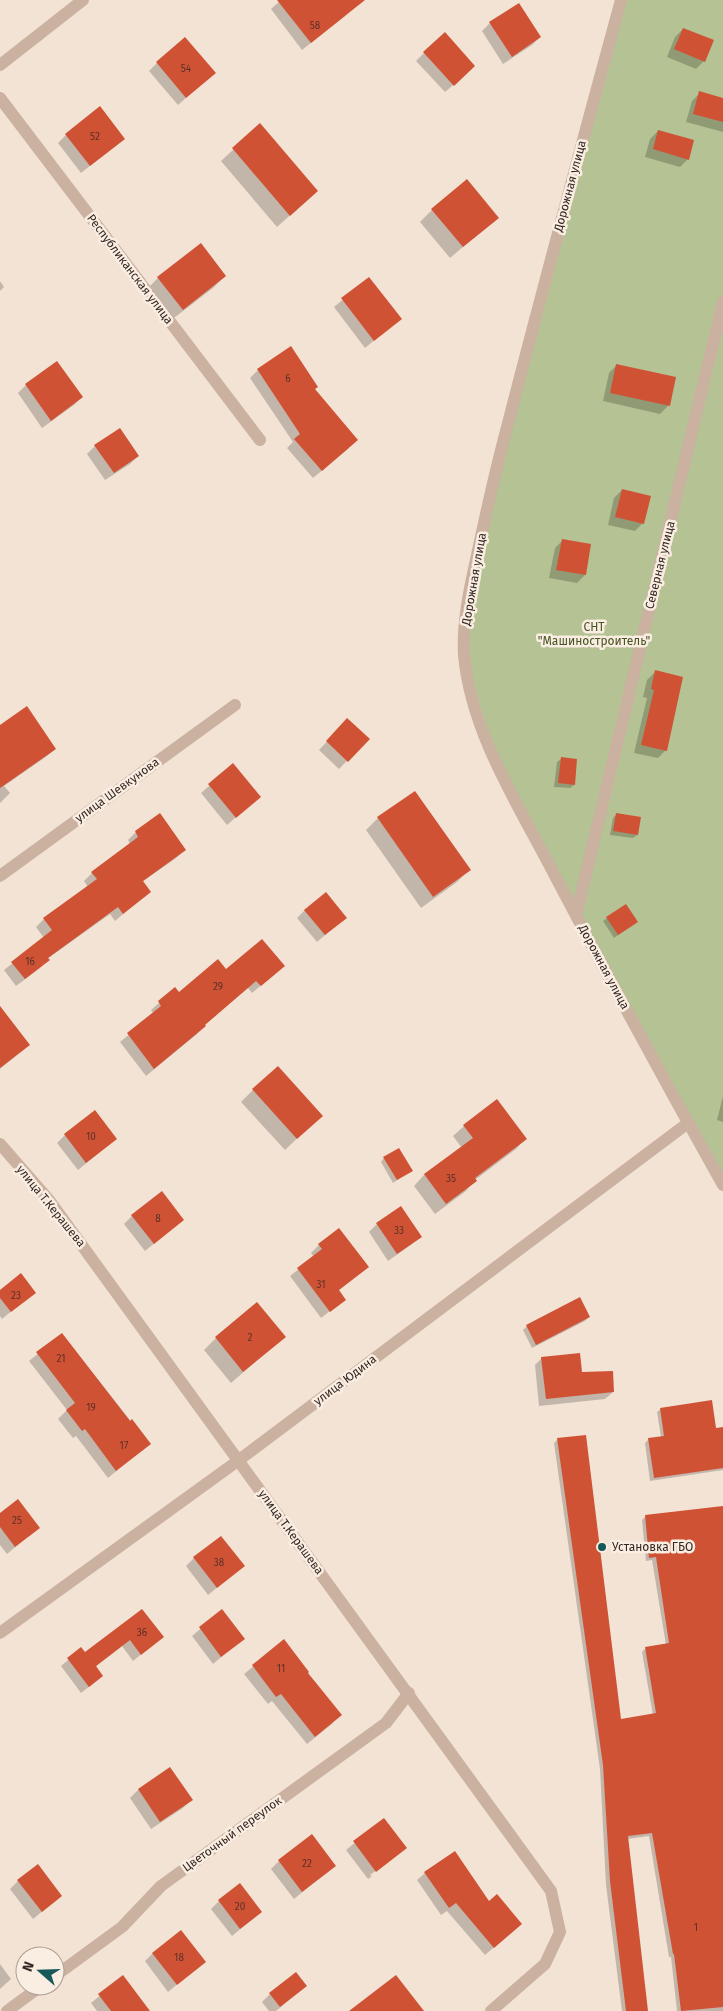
<svg xmlns="http://www.w3.org/2000/svg" width="723" height="2011" viewBox="0 0 723 2011" font-family="'Fira Sans',sans-serif">
  <style>
    .green { fill: #b5c294 }
    .shadow { fill: #0003 }
    .building { fill: #d05235 }
    .lines { fill: none; stroke-linecap: round; stroke-linejoin: round }
    .minor { stroke: #cbb1a0; stroke-width: 12 }
    .tertiary { stroke: #cbb1a0; stroke-width: 12 }
    .poi-dot { fill: #175858; stroke: #faede1; stroke-width: 2 }
    .labels { text-anchor: middle; stroke-width: 5; stroke-linejoin: round; paint-order: stroke }
    .number-label { font-size: 10px; fill: #5b3228 }
    .street-label { font-size: 12px; fill: #342824; stroke: #faede1 }
    .park-label { font-size: 12px; fill: #465426; stroke: #faede1 }
    .poi-label { font-size: 12px; fill: #342824; stroke: #faede1; text-anchor: start }
  </style>
  <rect width="100%" height="100%" fill="#f3e3d5"/>
  <path class="green" d="M621 0H723V1185L500 769 464 655 472 579Z"/>
  <g class="shadow">
    <path d="M281 0H347L345 16 302 50 271 9Z"/>
    <path d="M490 23 540 37 532 45 503 64 482 31Z"/>
    <path d="M683 29 704 61 696 69 667 57 675 37Z"/>
    <path d="M424 53 466 74 445 92 416 61Z"/>
    <path d="M157 63 214 73 178 105 149 71Z"/>
    <path d="M700 93 723 99V132L686 122 692 101Z"/>
    <path d="M260 125 317 191 277 227 221 161Z"/>
    <path d="M658 131 688 159 680 167 645 157 650 139Z"/>
    <path d="M66 135 124 139 81 173 58 143Z"/>
    <path d="M432 210 497 218 450 258 420 222Z"/>
    <path d="M225 276 213 288 170 321 146 290 158 278Z"/>
    <path d="M369 278 400 319 365 348 334 307Z"/>
    <path d="M0 281 4 287 0 291Z"/>
    <path d="M291 348 349 448 313 478 287 448 293 442 250 378 258 370Z"/>
    <path d="M617 365 674 378 668 406 660 414 603 401 609 373Z"/>
    <path d="M26 385 82 397 74 405 42 428 18 393Z"/>
    <path d="M95 446 138 456 130 464 105 480 87 454Z"/>
    <path d="M622 490 643 523 635 531 608 525 614 498Z"/>
    <path d="M563 540 585 575 577 583 549 578 555 548Z"/>
    <path d="M655 672 666 750 658 758 634 753 647 698 643 697 647 680Z"/>
    <path d="M347 720 368 739 339 769 319 750Z"/>
    <path d="M0 727 55 749 47 756 4 786 10 793 0 803Z"/>
    <path d="M561 759 574 785 570 788 554 787 557 762Z"/>
    <path d="M233 765 251 804 227 825 201 793Z"/>
    <path d="M617 814 637 835 633 838 610 835 613 818Z"/>
    <path d="M160 815 184 850 176 858 142 882 149 892 115 921 110 914 47 959 40 968 16 986 4 970 44 938 36 927 44 919 88 887 84 881 92 873 130 844 128 840 136 832Z"/>
    <path d="M378 818 469 870 457 882 421 908 366 830Z"/>
    <path d="M305 910 345 918 317 942 297 918Z"/>
    <path d="M607 918 633 925 614 938 603 921Z"/>
    <path d="M226 971 275 974 252 993 248 988 204 1025 197 1034 146 1076 120 1042 154 1014 151 1010 175 989 179 994Z"/>
    <path d="M0 1026 29 1045 0 1069Z"/>
    <path d="M253 1090 309 1127 285 1150 241 1102Z"/>
    <path d="M723 1096V1122L717 1120Z"/>
    <path d="M464 1126 526 1138 516 1149 475 1180 466 1191 435 1214 414 1186 424 1175 462 1148 453 1136Z"/>
    <path d="M65 1135 116 1139 78 1170 57 1143Z"/>
    <path d="M384 1158 412 1170 393 1183 381 1162Z"/>
    <path d="M132 1216 183 1220 145 1251 124 1224Z"/>
    <path d="M377 1224 420 1236 412 1244 388 1261 369 1232Z"/>
    <path d="M339 1229 367 1267 338 1291 344 1300 321 1318 290 1276 314 1257 311 1253 319 1245Z"/>
    <path d="M0 1291 34 1292 2 1319 0 1316Z"/>
    <path d="M589 1317 585 1321 532 1348 523 1330 527 1326Z"/>
    <path d="M62 1334 149 1444 108 1478 76 1436 73 1438 58 1419 67 1410 29 1361Z"/>
    <path d="M284 1337 231 1383 204 1350 216 1338Z"/>
    <path d="M542 1358 581 1374 613 1392 605 1399 539 1406 535 1365Z"/>
    <path d="M661 1409 715 1430 723 1429V1470L650 1481 645 1443 649 1439 661 1437 657 1412Z"/>
    <path d="M558 1439 620 1721 653 1715 642 1652 646 1648 666 1645 652 1560 646 1561 642 1520 645 1517 723 1507V2011H677L671 1957H669L649 1836 627 1839 646 2011H622L606 1885 600 1769 554 1443Z"/>
    <path d="M0 1515 38 1528 7 1554 0 1545Z"/>
    <path d="M194 1558 243 1566 208 1595 186 1566Z"/>
    <path d="M142 1610 162 1637 133 1661 122 1646 95 1667 94 1683 81 1693 61 1666 81 1649 85 1654Z"/>
    <path d="M222 1611 243 1639 213 1664 192 1636Z"/>
    <path d="M284 1641 307 1673 333 1723 307 1744 272 1701 268 1704 244 1674Z"/>
    <path d="M170 1769 191 1800 183 1808 151 1829 130 1798 138 1790Z"/>
    <path d="M384 1819 406 1848 370 1875 372 1876 368 1879 346 1850Z"/>
    <path d="M279 1861 334 1866 294 1899 271 1869Z"/>
    <path d="M425 1873 489 1902 512 1932 485 1955 447 1911 441 1915 417 1880Z"/>
    <path d="M18 1881 61 1896 33 1919 10 1889Z"/>
    <path d="M219 1901 261 1912 232 1936 211 1909Z"/>
    <path d="M153 1953 204 1962 168 1992 145 1961Z"/>
    <path d="M0 1964 11 1979 0 1989Z"/>
    <path d="M123 1977 140 2011H97L91 2003Z"/>
    <path d="M306 1986 276 2011H269L262 2002 270 1994Z"/>
  </g>
  <g class="building">
    <path d="M277 0H365L311 43Z"/>
    <path d="M519 3 541 37 512 57 489 22Z"/>
    <path d="M683 28 714 40 705 62 674 49Z"/>
    <path d="M445 32 475 66 454 86 423 52Z"/>
    <path d="M185 37 216 73 186 98 156 62Z"/>
    <path d="M699 91 723 98V122L693 114Z"/>
    <path d="M100 106 125 139 90 166 65 134Z"/>
    <path d="M260 123 318 191 290 216 232 148Z"/>
    <path d="M658 130 694 140 689 160 653 149Z"/>
    <path d="M467 179 499 218 463 247 431 209Z"/>
    <path d="M201 243 226 276 183 310 157 277Z"/>
    <path d="M369 277 402 319 374 341 341 298Z"/>
    <path d="M291 346 318 387 315 389 358 440 322 471 294 439 300 434 257 369Z"/>
    <path d="M57 361 83 397 51 421 25 384Z"/>
    <path d="M616 364 676 377 670 406 610 393Z"/>
    <path d="M120 428 139 456 114 473 94 445Z"/>
    <path d="M622 489 651 496 644 524 615 517Z"/>
    <path d="M562 539 591 544 586 575 556 570Z"/>
    <path d="M655 670 683 677 667 751 641 745 654 690 651 689Z"/>
    <path d="M27 706 56 749 0 788V725Z"/>
    <path d="M347 718 370 739 348 762 326 741Z"/>
    <path d="M561 757 577 759 575 785 558 783Z"/>
    <path d="M233 763 261 797 236 818 208 784Z"/>
    <path d="M415 791 471 870 433 897 377 817Z"/>
    <path d="M160 813 186 850 143 881 151 892 123 914 118 907 48 958 50 960 25 979 11 962 52 930 43 918 97 879 91 872 138 837 135 831Z"/>
    <path d="M616 813 641 817 638 835 613 831Z"/>
    <path d="M326 892 347 918 325 935 304 910Z"/>
    <path d="M626 904 638 922 618 935 606 917Z"/>
    <path d="M262 939 285 966 261 986 256 981 205 1025 206 1026 154 1069 127 1033 161 1006 158 1001 175 987 179 992 218 959 226 969Z"/>
    <path d="M0 1006 30 1045 0 1068Z"/>
    <path d="M278 1066 323 1116 297 1139 252 1089Z"/>
    <path d="M497 1099 527 1139 475 1178 477 1181 446 1204 424 1174 473 1138 463 1125Z"/>
    <path d="M95 1110 117 1139 86 1163 64 1134Z"/>
    <path d="M399 1148 413 1171 397 1180 383 1157Z"/>
    <path d="M162 1191 184 1220 154 1244 131 1215Z"/>
    <path d="M401 1206 422 1237 397 1254 376 1223Z"/>
    <path d="M339 1228 369 1267 339 1290 346 1300 330 1312 297 1268 322 1249 318 1244Z"/>
    <path d="M21 1273 36 1293 11 1312 0 1298V1290Z"/>
    <path d="M580 1297 590 1317 536 1345 526 1325Z"/>
    <path d="M257 1302 286 1337 243 1372 215 1337Z"/>
    <path d="M62 1333 130 1421 132 1419 151 1444 116 1471 85 1429 82 1431 66 1410 75 1403 36 1352Z"/>
    <path d="M580 1353 582 1372 613 1371 614 1392 546 1399 541 1357Z"/>
    <path d="M712 1400 716 1428 723 1427V1468L654 1478 648 1438 664 1436 660 1408Z"/>
    <path d="M586 1435 621 1719 656 1713 645 1647 669 1643 656 1557 649 1558 645 1515 723 1506V2007L681 2011 674 1954H673L652 1833 628 1836 648 2011H626L610 1881 603 1765 557 1438Z"/>
    <path d="M18 1499 40 1528 15 1547 0 1527V1513Z"/>
    <path d="M221 1536 245 1566 217 1588 193 1557Z"/>
    <path d="M142 1609 164 1637 141 1655 130 1640 96 1666 103 1676 89 1687 67 1658 81 1647 85 1652Z"/>
    <path d="M222 1609 245 1639 221 1657 199 1627Z"/>
    <path d="M284 1639 309 1672 308 1673 342 1715 315 1737 281 1694 276 1697 252 1665Z"/>
    <path d="M170 1767 193 1800 160 1822 138 1789Z"/>
    <path d="M384 1818 407 1848 376 1872 353 1841Z"/>
    <path d="M312 1834 336 1866 302 1892 278 1860Z"/>
    <path d="M455 1851 489 1901 497 1894 522 1924 494 1948 456 1903 449 1908 424 1872Z"/>
    <path d="M38 1864 62 1896 42 1912 17 1880Z"/>
    <path d="M240 1883 262 1912 240 1929 218 1900Z"/>
    <path d="M181 1930 206 1962 177 1985 152 1953Z"/>
    <path d="M296 1972 307 1986 280 2007 269 1993Z"/>
    <path d="M123 1975 150 2011H111L98 1994Z"/>
    <path d="M396 1975 424 2011H349Z"/>
  </g>
  <g class="lines">
    <g class="minor">
      <path d="M0 98 260 440"/>
      <path d="M0 876 235 705"/>
      <path d="M576 915 723 302"/>
      <path d="M0 1144 49 1200 551 1891 560 1932 545 1964 491 2011"/>
      <path d="M0 1633 239 1460 688 1123"/>
      <path d="M55 1976 122 1927 161 1886 386 1723 409 1693"/>
      <path d="M7 2011 41 1986"/>
    </g>
    <g class="tertiary">
      <path d="M621 0C582 143 543 287 506 431 495 472 486 513 477 555 470 587 462 622 464 655 471 733 518 804 553 872 608 977 665 1082 723 1185"/>
      <path d="M0 65 83 0"/>
    </g>
  </g>
  <circle class="poi-dot" cx="602" cy="1547" r="5"/>
  <g class="labels">
    <g class="number-label">
      <text x="315" y="29">58</text>
      <text x="186" y="72">54</text>
      <text x="95" y="140">52</text>
      <text x="288" y="382">6</text>
      <text x="30" y="965">16</text>
      <text x="218" y="990">29</text>
      <text x="91" y="1140">10</text>
      <text x="451" y="1182">35</text>
      <text x="158" y="1222">8</text>
      <text x="399" y="1234">33</text>
      <text x="321" y="1288">31</text>
      <text x="16" y="1299">23</text>
      <text x="250" y="1341">2</text>
      <text x="61" y="1362">21</text>
      <text x="91" y="1411">19</text>
      <text x="124" y="1449">17</text>
      <text x="17" y="1524">25</text>
      <text x="219" y="1566">38</text>
      <text x="142" y="1636">36</text>
      <text x="281" y="1672">11</text>
      <text x="307" y="1867">22</text>
      <text x="240" y="1910">20</text>
      <text x="696" y="1931">1</text>
      <text x="179" y="1961">18</text>
    </g>
    <g class="street-label">
      <text transform="translate(570 186) rotate(-75)" y="4">Дорожная улица</text>
      <text transform="translate(130 269) rotate(53)" y="4">Республиканская улица</text>
      <text transform="translate(660 565) rotate(-76)" y="4">Северная улица</text>
      <text transform="translate(474 579) rotate(-80)" y="4">Дорожная улица</text>
      <text transform="translate(117 790) rotate(-36)" y="4">улица Шевкунова</text>
      <text transform="translate(604 967) rotate(62)" y="4">Дорожная улица</text>
      <text transform="translate(51 1206) rotate(51)" y="4">улица Т.Керашева</text>
      <text transform="translate(345 1380) rotate(-37)" y="4">улица Юдина</text>
      <text transform="translate(291 1532) rotate(54)" y="4">улица Т.Керашева</text>
      <text transform="translate(232 1834) rotate(-36)" y="4">Цветочный переулок</text>
    </g>
    <g class="park-label">
      <text x="594" y="631">СНТ<tspan x="594" dy="14">"Машиностроитель"</tspan></text>
    </g>
    <g class="poi-label">
      <text x="612" y="1551">Установка ГБО</text>
    </g>
  </g>
  <g transform="translate(40 1971) rotate(290)"><circle r="24" fill="#faede1" stroke="#ab9e95"/>
  <path d="M0-4L9 19L0 12L-9 19Z" fill="#175858"/>
  <text y="-8" font-size="14" font-weight="bold" text-anchor="middle" fill="#342824">N</text>
  </g>
</svg>
